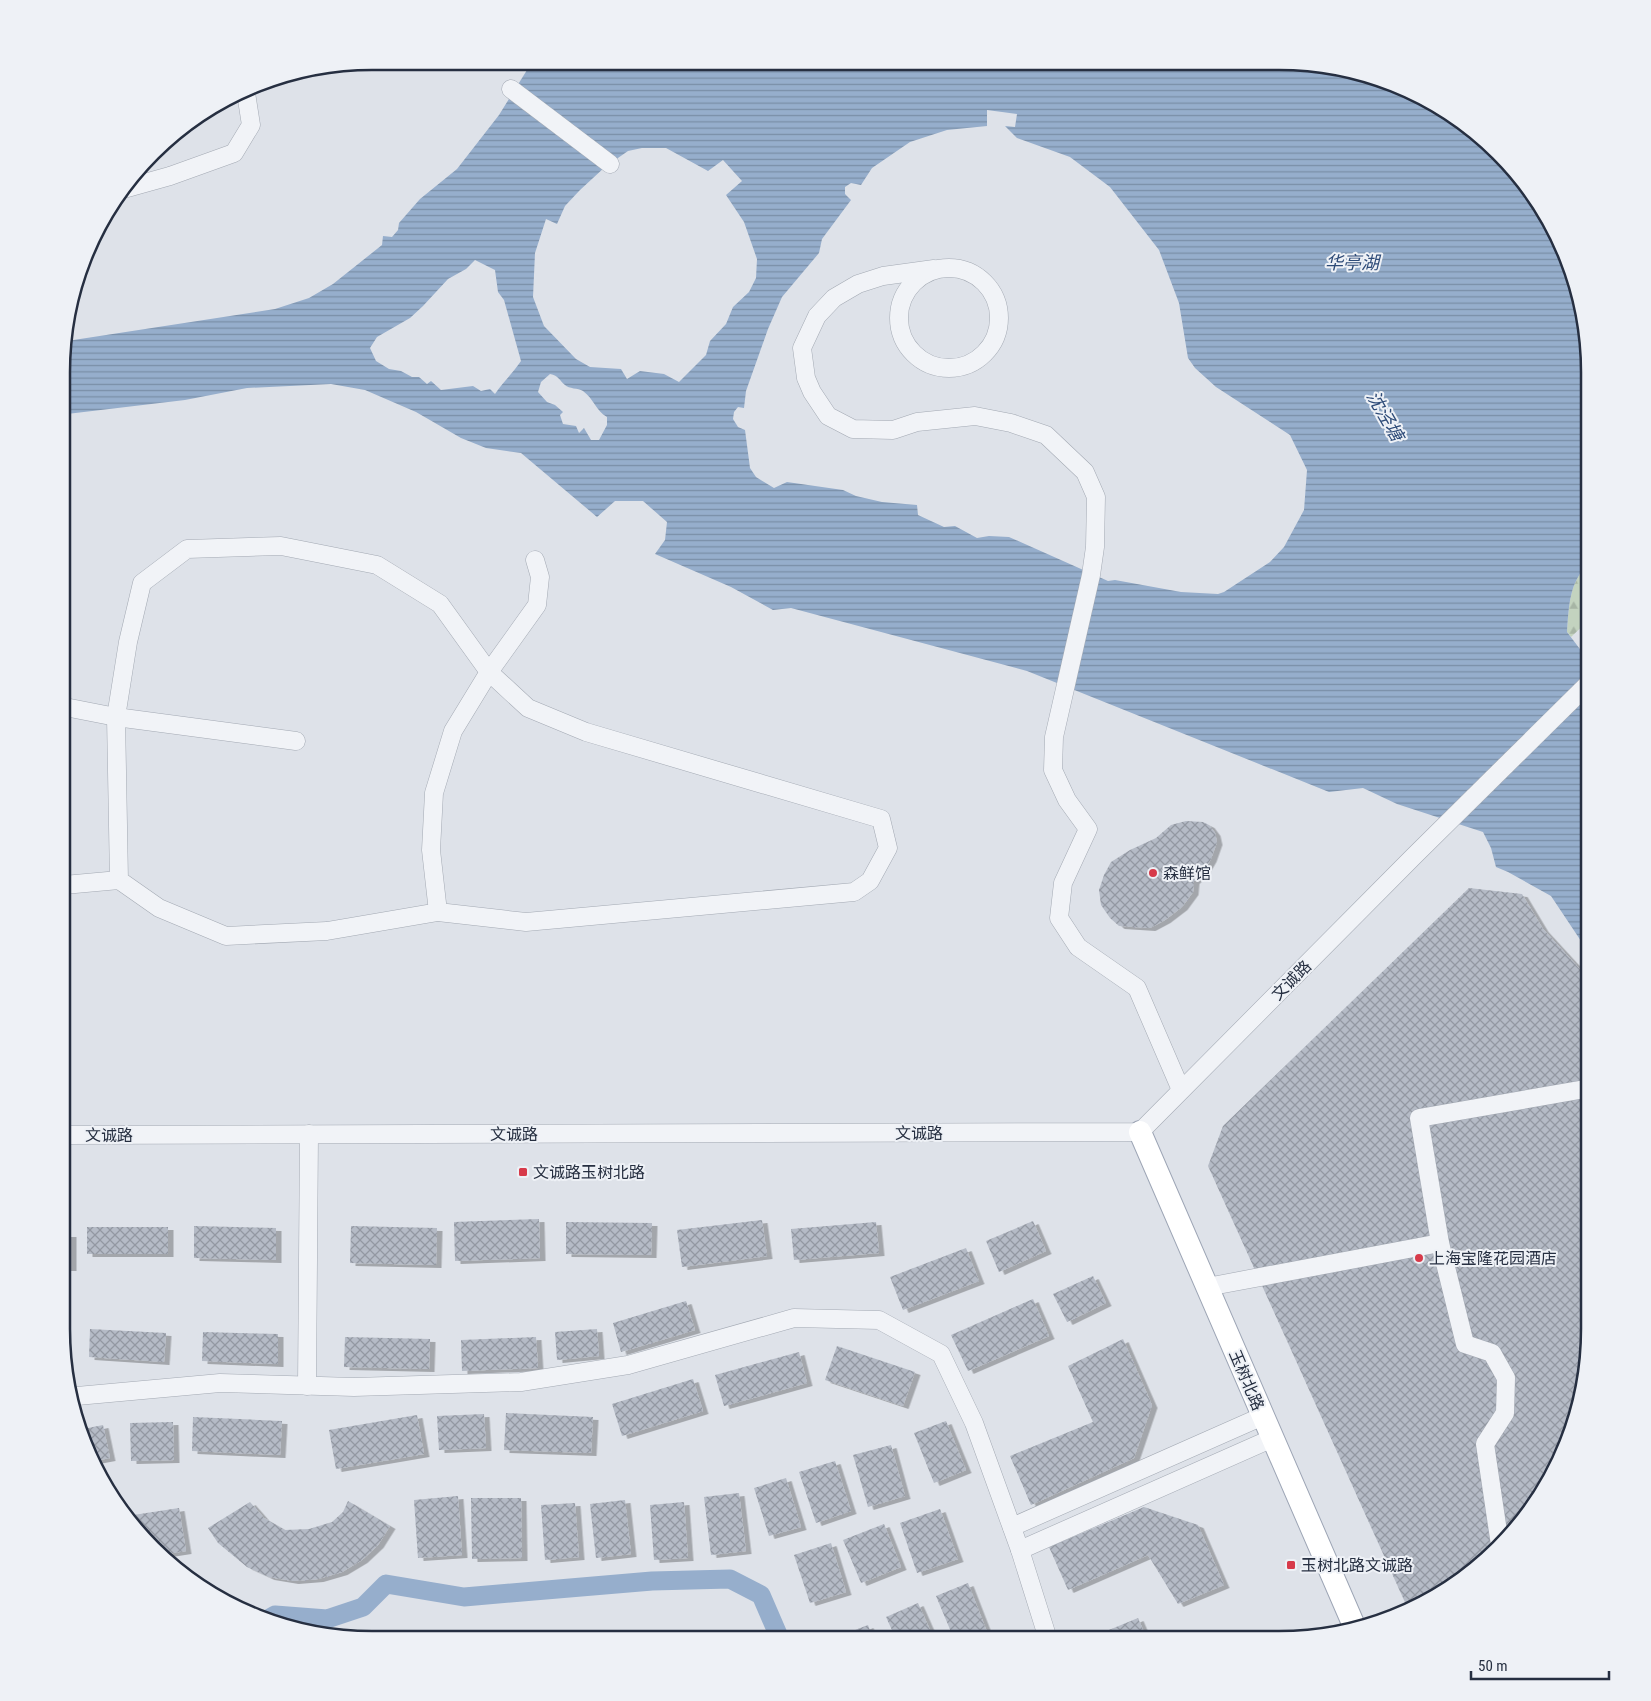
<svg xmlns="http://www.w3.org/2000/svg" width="1651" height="1701" viewBox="0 0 1651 1701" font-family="'Roboto Condensed','Noto Sans SC',sans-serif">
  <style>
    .forest { fill: url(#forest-firs) }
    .water { fill: url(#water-rules); fill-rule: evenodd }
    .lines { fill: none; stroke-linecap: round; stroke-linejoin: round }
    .canal { stroke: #96aecc; stroke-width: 19 }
    .building { fill: url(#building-cross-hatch); filter: url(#shadow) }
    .minor-casing { stroke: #a3a9b3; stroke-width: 19 }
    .major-casing { stroke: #9da5b5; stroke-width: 24 }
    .minor { stroke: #f1f3f7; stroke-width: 18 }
    .major { stroke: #fff; stroke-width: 22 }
    .poi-dot { fill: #d73a4a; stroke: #eef1f6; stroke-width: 2 }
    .labels { text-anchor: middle; stroke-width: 4; stroke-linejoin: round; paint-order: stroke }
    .poi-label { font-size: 16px; fill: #262f41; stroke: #eef1f6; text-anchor: start }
    .street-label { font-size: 16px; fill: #262f41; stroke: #eef1f6 }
    .water-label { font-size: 18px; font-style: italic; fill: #2e4b78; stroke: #eef1f6 }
    .rim { fill: none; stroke: #262f41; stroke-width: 2.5 }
  </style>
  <defs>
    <pattern id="forest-firs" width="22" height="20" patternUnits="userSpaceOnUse" patternTransform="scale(1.25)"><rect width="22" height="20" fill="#c3d3bf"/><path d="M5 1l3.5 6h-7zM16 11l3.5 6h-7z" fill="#a7b5a5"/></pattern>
    <pattern id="water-rules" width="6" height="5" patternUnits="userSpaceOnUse" patternTransform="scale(1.25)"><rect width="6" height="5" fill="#96aecc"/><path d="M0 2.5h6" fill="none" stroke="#7a8ea7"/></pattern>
    <pattern id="building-cross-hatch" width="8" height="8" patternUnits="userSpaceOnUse" patternTransform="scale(1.25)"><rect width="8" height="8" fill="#b5bbc6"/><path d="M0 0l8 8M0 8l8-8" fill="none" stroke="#9398a2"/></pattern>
    <filter id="shadow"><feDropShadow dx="5.5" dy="3" stdDeviation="0" flood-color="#0004"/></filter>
  </defs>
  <rect width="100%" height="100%" fill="#dee2e9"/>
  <path class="forest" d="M1589 563V620L1571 637 1567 632C1569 606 1569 582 1589 563Z"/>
  <path class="water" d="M532 62 1319 64 1435 103 1498 152 1537 199 1573 273 1589 352V563C1569 582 1569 606 1567 632L1589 661V953L1551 896 1508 872 1496 867 1491 848 1483 832 1397 804 1363 788 1329 792 1027 671 791 608 773 610 731 587 655 554 665 540 667 522 643 501H615L597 517 521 453 486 448 461 438 416 412 365 390 331 384 247 388 185 400 67 414V341L275 309 309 298 333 284 382 245 383 236 392 237 398 230 399 223 420 199 457 169 499 115ZM987 110 1017 114 1015 127 1005 126 1017 138 1070 157 1110 187 1159 250 1179 303 1188 358 1195 368 1216 387 1290 435 1307 470 1304 510 1284 547 1270 562 1224 592 1218 594 1181 592 1115 580 1108 581 1009 537 989 536 977 538 955 526 944 527 918 515 917 505 882 502 856 496 843 490 787 482 774 488 756 477 750 468 745 430 738 427 733 419 734 412 738 407 744 408 746 391 768 329 782 297 819 253 822 239 851 200 845 194V187L851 183 861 185 872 168 910 142 947 130 987 126ZM642 148H666L708 171 723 160 742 181 726 195 744 222 757 259 756 278 749 292 733 307 726 324 710 341 706 355 679 382 664 374 640 371 627 379 621 369 590 367 576 359 544 326 533 297 535 253 546 219 557 224 565 206 580 190 605 167 628 151ZM475 260 495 270 498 292 504 300 521 361C513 373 503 382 495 394L490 389 481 391 473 386 441 390 431 381 427 384 419 377H412L401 371 389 369 376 361 370 348 377 337 410 318 423 306 448 279 466 269ZM550 374C559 376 559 380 565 385 569 389 578 388 583 391 594 399 596 411 607 417V425L599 440H591L584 428 579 433 576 426 563 424 560 415 563 412 555 405 547 402 538 392 541 382Z"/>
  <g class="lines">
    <path class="canal" d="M268 1619 275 1615 327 1619 363 1607 386 1584 464 1597 652 1581 730 1579 761 1595 780 1639"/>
  </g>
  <g class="building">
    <path d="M1186 821 1203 822 1209 825 1215 833 1217 842 1211 859 1204 871 1194 881 1193 892 1182 907 1165 920 1150 928 1119 926 1110 918 1101 905 1099 890 1104 875 1111 862 1130 850 1156 838 1171 825Z"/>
    <path d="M1469 888 1522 894 1543 929 1589 979V1349L1579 1410 1548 1484 1512 1534 1452 1587 1408 1609 1208 1166 1223 1126Z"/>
    <path d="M539 1219 540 1258 455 1261 454 1222Z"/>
    <path d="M762 1220 767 1256 682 1267 677 1230Z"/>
    <path d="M1033 1221 1046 1251 999 1272 986 1241Z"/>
    <path d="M566 1222 652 1223 651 1255 566 1254Z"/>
    <path d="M876 1222 879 1253 794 1260 791 1229Z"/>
    <path d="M194 1226 276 1228V1260L194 1258Z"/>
    <path d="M351 1226 437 1228 436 1265 350 1263Z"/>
    <rect x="87" y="1227" width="81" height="27"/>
    <rect x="62" y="1234" width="9" height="34"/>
    <path d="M966 1248 979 1281 903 1310 890 1277Z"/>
    <path d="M1093 1276 1106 1303 1067 1322 1053 1294Z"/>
    <path d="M1033 1299 1049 1336 968 1371 951 1335Z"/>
    <path d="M686 1301 695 1330 621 1352 613 1323Z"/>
    <path d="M90 1329 166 1333 164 1362 89 1357Z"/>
    <path d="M597 1329 599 1356 557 1360 555 1332Z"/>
    <path d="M203 1332 278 1334V1364L202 1361Z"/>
    <path d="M345 1337 430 1339 429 1369 344 1367Z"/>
    <path d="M536 1337 538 1368 462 1371 461 1340Z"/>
    <path d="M1123 1339 1152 1405 1134 1458 1031 1505 1010 1456 1093 1422 1068 1366Z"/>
    <path d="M837 1346 915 1372 903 1406 825 1380Z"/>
    <path d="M799 1352 807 1383 724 1406 715 1375Z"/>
    <path d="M693 1379 703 1411 622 1436 612 1404Z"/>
    <path d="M506 1413 593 1417 591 1453 504 1450Z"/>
    <path d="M484 1414 486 1448 439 1450 437 1416Z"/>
    <path d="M417 1415 424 1454 336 1469 329 1430Z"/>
    <path d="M193 1417 282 1421 280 1455 192 1451Z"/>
    <path d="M946 1421 966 1470 934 1483 914 1433Z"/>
    <path d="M173 1422 174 1460 131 1461 130 1423Z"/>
    <path d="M103 1425 110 1458 94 1461 78 1430Z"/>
    <path d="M891 1445 905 1496 868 1507 853 1455Z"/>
    <path d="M835 1461 851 1511 816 1523 799 1472Z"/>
    <path d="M786 1478 801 1527 769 1536 754 1488Z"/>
    <path d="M739 1493 746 1551 711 1555 704 1497Z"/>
    <path d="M458 1496 462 1555 418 1558 414 1500Z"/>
    <path d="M471 1498H521L522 1558 472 1559Z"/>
    <path d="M625 1500 631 1554 596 1558 590 1504Z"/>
    <path d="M348 1501 390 1526 378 1545 362 1560 342 1572 318 1579 293 1581 269 1577 247 1567 218 1543 208 1528 250 1502 264 1518 285 1530 309 1529 332 1522 343 1512Z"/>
    <path d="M684 1502 688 1558 654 1560 650 1505Z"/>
    <path d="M575 1503 579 1557 545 1560 541 1505Z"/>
    <path d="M1144 1507 1198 1525 1224 1585 1178 1604 1148 1555 1068 1590 1049 1547Z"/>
    <path d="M179 1508 186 1551 160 1555 127 1516Z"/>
    <path d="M940 1509 958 1559 917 1573 900 1523Z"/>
    <path d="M884 1524 901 1567 861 1583 843 1540Z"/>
    <path d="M831 1543 846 1592 810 1603 794 1555Z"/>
    <path d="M968 1583 987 1632 970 1639H954L936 1596Z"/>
    <path d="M918 1603 934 1639H896L886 1617Z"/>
    <path d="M1138 1618 1147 1639H1087Z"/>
    <path d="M868 1625 873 1639H838L837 1637Z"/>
  </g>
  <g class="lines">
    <g class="minor-casing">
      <g id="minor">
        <path d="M511 89 610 164"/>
        <path d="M127 188 170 176 234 153 251 125 246 93"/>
        <circle cx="949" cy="318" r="50"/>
        <path d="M934 269 883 276 858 284 834 298 817 316 802 348 806 378 812 392 828 416 853 429 893 430 917 422 975 416 1011 423 1046 435 1085 472 1096 497 1095 547 1091 575 1054 737 1053 770 1067 800 1088 829 1063 883 1059 918 1078 947 1137 988 1181 1090"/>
        <path d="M281 546 377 565 440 604 489 672 528 708 586 732 881 819 888 848 870 881 854 892 526 922 438 912 327 931 226 936 159 908 119 880 116 717 128 642 142 583 187 549Z"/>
        <path d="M65 707 116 717 296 741"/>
        <path d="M64 885 119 880"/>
        <path d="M438 912 431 850 434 793 453 731 489 672 537 605 540 577 535 560"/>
        <path d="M63 1135 1140 1132 1413 857 1589 683"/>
        <path d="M1207 1287 1440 1243"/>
        <path d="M307 1386 309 1134"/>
        <path d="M72 1400 77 1396 220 1383 354 1387 521 1382 628 1365 794 1318 879 1320 941 1354 974 1423 1020 1550"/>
        <path d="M1012 1527 1263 1416"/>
        <path d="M1500 1545 1485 1444 1505 1413 1506 1378 1492 1353 1465 1344 1440 1243 1419 1118 1585 1089"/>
        <path d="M1048 1639 1020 1550 1273 1438"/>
      </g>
    </g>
    <g class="major-casing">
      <path id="major" d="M1140 1132 1355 1628"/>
    </g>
    <use href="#minor" class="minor"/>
    <use href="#major" class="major"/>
  </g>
  <g class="poi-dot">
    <circle cx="1153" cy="873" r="5"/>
    <rect x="518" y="1167" width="10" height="10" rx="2.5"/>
    <circle cx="1419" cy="1258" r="5"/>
    <rect x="1286" y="1560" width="10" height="10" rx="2.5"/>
  </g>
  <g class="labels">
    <g class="poi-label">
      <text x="1163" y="879">森鲜馆</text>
      <text x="533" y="1178">文诚路玉树北路</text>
      <text x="1429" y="1264">上海宝隆花园酒店</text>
      <text x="1301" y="1571">玉树北路文诚路</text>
    </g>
    <g class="street-label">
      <text transform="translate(1291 980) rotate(-45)" y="6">文诚路</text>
      <text x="919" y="1139">文诚路</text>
      <text x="514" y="1140">文诚路</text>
      <text x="109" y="1141">文诚路</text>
      <text transform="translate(1247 1380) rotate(67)" y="6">玉树北路</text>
    </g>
    <g class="water-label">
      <text x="1352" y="269">华亭湖</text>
      <text transform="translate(1385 416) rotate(60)" y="6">沈泾塘</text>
    </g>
  </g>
  <path d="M0 0H1651V1701H0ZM372 70H1279A302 302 0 0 1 1581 372V1329A302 302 0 0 1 1279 1631H372A302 302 0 0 1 70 1329V372A302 302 0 0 1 372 70Z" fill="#eef1f6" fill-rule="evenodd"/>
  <path class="rim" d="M372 70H1279A302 302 0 0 1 1581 372V1329A302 302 0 0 1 1279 1631H372A302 302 0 0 1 70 1329V372A302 302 0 0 1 372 70Z"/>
  <path d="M1471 1671v8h138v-8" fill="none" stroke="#262f41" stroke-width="2.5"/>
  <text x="1478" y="1671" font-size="15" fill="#262f41" stroke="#eef1f6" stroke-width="4" paint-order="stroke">50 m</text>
</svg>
